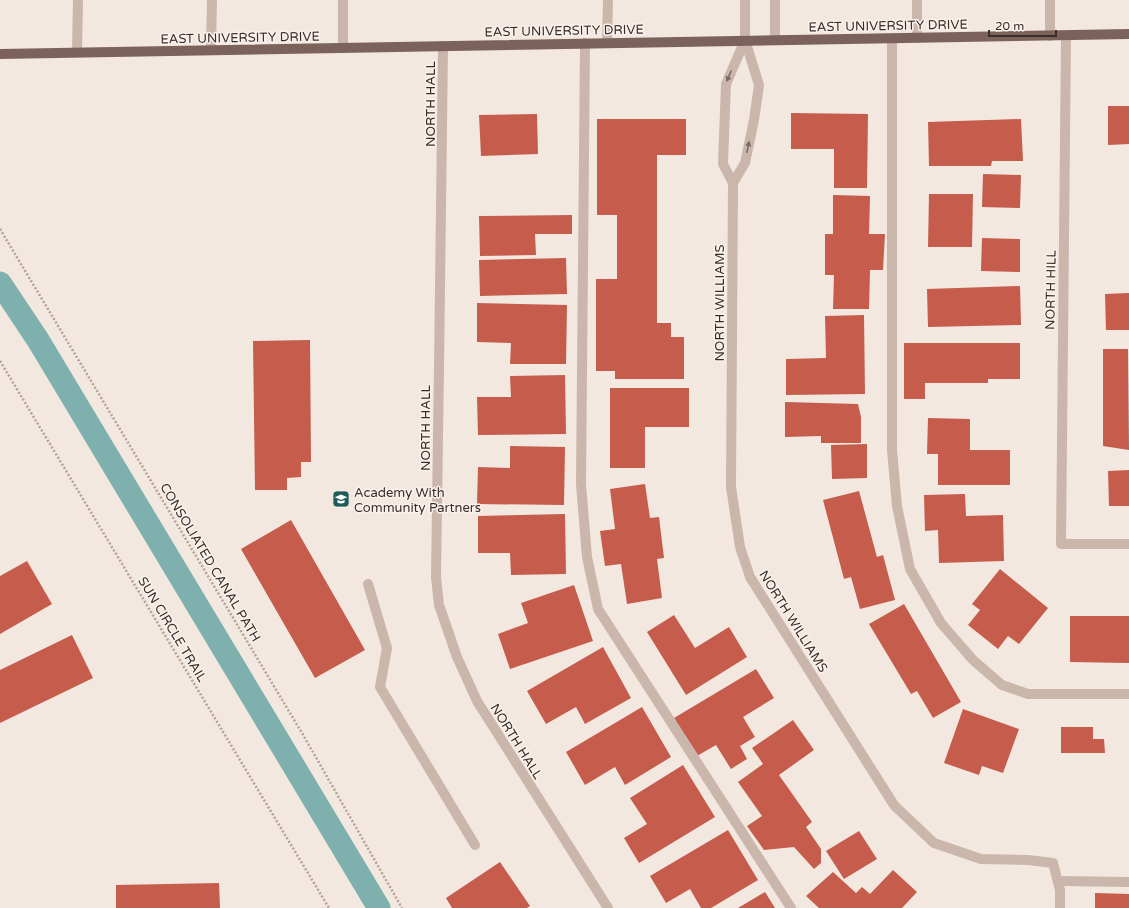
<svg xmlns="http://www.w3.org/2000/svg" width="1129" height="908" viewBox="0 0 1129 908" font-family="'Varela Round',sans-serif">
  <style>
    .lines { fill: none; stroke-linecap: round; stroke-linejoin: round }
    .canal { stroke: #7eb0ad; stroke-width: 23 }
    .building { fill: #c55c4c }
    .path { stroke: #b7a095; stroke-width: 2.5; stroke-dasharray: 2 2; stroke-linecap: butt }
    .minor { stroke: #cbb6ab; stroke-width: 10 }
    .major { stroke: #7b635c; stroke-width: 10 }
    .oneway { fill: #7b6b64 }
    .labels { text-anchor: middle; stroke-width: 3; stroke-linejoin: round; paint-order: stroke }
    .street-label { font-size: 13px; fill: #392d2a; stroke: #faf2ec }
    .poi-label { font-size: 13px; fill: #392d2a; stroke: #faf2ec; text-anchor: start }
  </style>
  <rect width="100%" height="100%" fill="#f3e8e0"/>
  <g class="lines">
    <path class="canal" d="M0 283 38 340 379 908"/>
  </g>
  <g class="building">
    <path d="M1108 106H1129V144L1108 145Z"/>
    <path d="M791 113 868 114 867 188H834V149H791Z"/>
    <path d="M537 114 538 154 481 156 479 115Z"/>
    <path d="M597 119H686V155H657V323H671V337H684V379H615V371H596V279H617V215H597Z"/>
    <path d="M1021 119 1023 161H992L991 166H929L928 122Z"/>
    <path d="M983 174 1021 175 1020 208 982 207Z"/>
    <path d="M929 194H973L972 247H928Z"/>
    <path d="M833 195 870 196 869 234H885L883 270H870L869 309H833L834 275H825V234H833Z"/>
    <path d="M572 215V234H535L536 255 480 256 479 216Z"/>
    <path d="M982 238 1020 239V272L981 271Z"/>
    <path d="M566 258 567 294 480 296 479 260Z"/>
    <path d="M1020 286 1021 325 928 327 927 289Z"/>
    <path d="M1129 293V330H1106L1105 294Z"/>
    <path d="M477 303 567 305 566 364H510L511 343 477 342Z"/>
    <path d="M864 315 865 394 786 395V359L826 358 825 316Z"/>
    <path d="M310 340 311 462H301V477L287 478V490H255L253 341Z"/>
    <path d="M904 343H1020V379H988V383H925V399H904Z"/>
    <path d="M1103 349H1128L1129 450 1103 446Z"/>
    <path d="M565 375 566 434 478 435 477 397H511L510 376Z"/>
    <path d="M610 388H689V427H645V468H610Z"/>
    <path d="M785 402 858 404 861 417V443H821V436L785 437Z"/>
    <path d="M928 418 970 419V450H1010V485H938V454H927Z"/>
    <path d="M867 444V478L832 479 831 445Z"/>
    <path d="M510 446 565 447 564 505 477 504 478 467 510 468Z"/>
    <path d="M1129 470V506H1109L1108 471Z"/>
    <path d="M645 484 650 518 659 517 664 558 657 559 662 598 627 604 621 564 605 566 600 531 615 529 610 489Z"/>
    <path d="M859 491 877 557 883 555 895 600 860 609 851 577 844 579 823 500Z"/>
    <path d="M965 494 966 516 1003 515 1004 561 939 563 938 530 925 531 924 495Z"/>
    <path d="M565 514 566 574 511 575 510 553H478V516Z"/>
    <path d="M291 520 365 650 315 678 241 549Z"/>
    <path d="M27 561 52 604 0 634V576Z"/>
    <path d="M1000 569 1048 608 1019 644 1008 636 998 649 968 625 980 610 972 604Z"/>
    <path d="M574 585 593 641 510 669 498 634 528 623 521 603Z"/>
    <path d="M904 604 961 702 933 718 917 691 911 694 869 624Z"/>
    <path d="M674 615 695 648 729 627 747 657 686 695 647 632Z"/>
    <path d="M1070 616H1129V663L1070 662Z"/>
    <path d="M72 635 93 678 0 723V670Z"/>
    <path d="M603 647 631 698 585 724 576 707 546 724 527 691Z"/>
    <path d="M756 669 774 698 743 717 755 737 740 746 747 759 731 769 716 745 697 756 674 718Z"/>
    <path d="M642 707 671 757 625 785 615 767 585 785 566 752Z"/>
    <path d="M963 709 1019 729 1003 773 982 766 979 775 944 763Z"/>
    <path d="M793 720 814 750 779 775 812 822 806 827 821 849V863L814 869 794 847 764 850 747 826 762 816 738 782 763 764 752 748Z"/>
    <path d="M1061 727H1093V739H1104L1105 753H1061Z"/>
    <path d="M683 765 715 817 639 863 624 838 647 824 630 798Z"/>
    <path d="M728 830 758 880 711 908H701L690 889 666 903 650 876Z"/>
    <path d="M859 831 877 859 844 879 826 851Z"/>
    <path d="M500 862 530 906 527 908H452L446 898Z"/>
    <path d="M893 870 917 892 902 908H819L806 896 833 872 856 893 862 887 870 894Z"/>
    <path d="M219 883 220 908H116V885Z"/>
    <path d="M765 892 775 908H738Z"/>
    <path d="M1095 893 1129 894V908H1095Z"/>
  </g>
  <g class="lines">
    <g class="path">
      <path d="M0 229 302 733 402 908"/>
      <path d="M0 361 329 908"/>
    </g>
    <g class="minor">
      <path d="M775 0V40"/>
      <path d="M1050 36V0"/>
      <path d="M1066 36 1061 544H1129"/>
      <path d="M892 38V450L897 506 910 569 941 623 973 660 1002 685 1028 694H1129"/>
      <path d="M917 38V0"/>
      <path d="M745 40 726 84 723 164 733 183 731 487 740 547 750 577 894 805 934 843 981 859 1028 860 1053 863 1060 890V908"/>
      <path d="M585 43 581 484 587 557 598 609 791 908"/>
      <path d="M607 43 608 0"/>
      <path d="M443 46C442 223 438 400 436 577L439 605 457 657 477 701 608 908"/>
      <path d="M343 48V0"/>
      <path d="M211 50 212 0"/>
      <path d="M77 52 78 0"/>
      <path d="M733 183 745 163 754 120 759 85 745 40V0"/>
      <path d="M368 584 387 648 380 687 475 845"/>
      <path d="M1058 881 1129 882"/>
    </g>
    <path class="major" d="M0 54 1129 34"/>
  </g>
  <defs><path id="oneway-solid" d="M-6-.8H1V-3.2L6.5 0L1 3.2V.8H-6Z"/></defs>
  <g class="oneway">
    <use href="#oneway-solid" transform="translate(729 76) rotate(113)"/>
    <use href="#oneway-solid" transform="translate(748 147) rotate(-79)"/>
  </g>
  <defs>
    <g id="school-square" transform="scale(0.9)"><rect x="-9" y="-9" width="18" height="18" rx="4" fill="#205b59" stroke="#faf2ec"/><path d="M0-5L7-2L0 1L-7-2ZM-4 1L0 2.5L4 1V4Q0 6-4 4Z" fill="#fff"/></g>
  </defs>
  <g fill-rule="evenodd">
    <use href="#school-square" x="341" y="499"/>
  </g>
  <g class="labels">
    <g class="street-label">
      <text transform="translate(888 25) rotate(-1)" y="5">EAST UNIVERSITY DRIVE</text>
      <text transform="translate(564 30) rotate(-1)" y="5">EAST UNIVERSITY DRIVE</text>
      <text transform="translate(240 37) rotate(-1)" y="5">EAST UNIVERSITY DRIVE</text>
      <text transform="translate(430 104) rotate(-90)" y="5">NORTH HALL</text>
      <text transform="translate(1050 290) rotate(-89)" y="5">NORTH HILL</text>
      <text transform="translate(719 303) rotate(-90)" y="5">NORTH WILLIAMS</text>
      <text transform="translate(425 428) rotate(-90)" y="5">NORTH HALL</text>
      <text transform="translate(211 562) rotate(59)" y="5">CONSOLIATED CANAL PATH</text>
      <text transform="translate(794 621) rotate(58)" y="5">NORTH WILLIAMS</text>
      <text transform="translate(173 629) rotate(59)" y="5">SUN CIRCLE TRAIL</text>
      <text transform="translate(517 741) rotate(58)" y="5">NORTH HALL</text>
    </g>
    <g class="poi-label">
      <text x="354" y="497">Academy With<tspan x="354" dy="15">Community Partners</tspan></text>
    </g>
  </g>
  <path d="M989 30v6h67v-6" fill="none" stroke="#392d2a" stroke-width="2"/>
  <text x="995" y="30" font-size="12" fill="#392d2a" stroke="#faf2ec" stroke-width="3" paint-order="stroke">20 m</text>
</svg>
